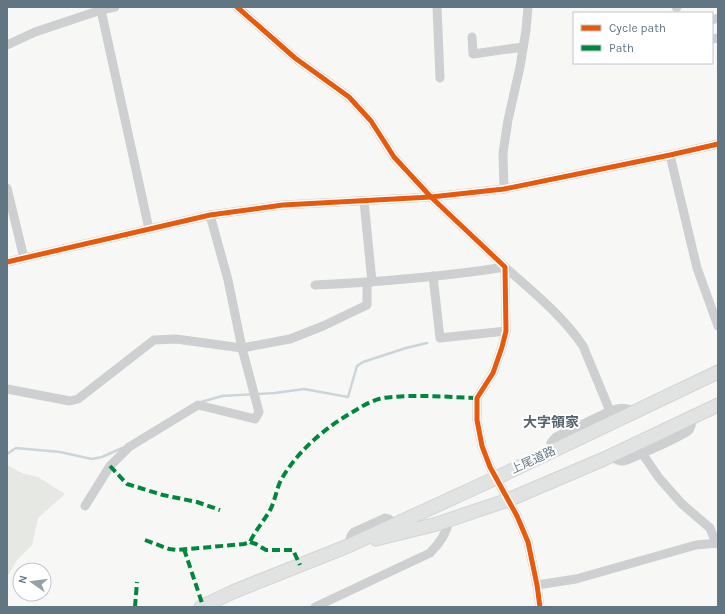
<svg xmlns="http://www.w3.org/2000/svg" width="725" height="614" viewBox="0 0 725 614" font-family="Karla,'Noto Sans JP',sans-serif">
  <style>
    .green { fill: #e6e9e3 }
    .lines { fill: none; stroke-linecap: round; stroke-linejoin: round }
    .stream { stroke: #ccd5d7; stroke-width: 2.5 }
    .highway-casing { stroke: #d4d4d4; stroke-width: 15 }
    .minor { stroke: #cdcfd0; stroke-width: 9 }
    .highway { stroke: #e1e2e2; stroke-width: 13 }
    .quiet { stroke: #00873e; stroke-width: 4; stroke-dasharray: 8 4; stroke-linecap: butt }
    .cycleway-casing { stroke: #fff; stroke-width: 8 }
    .cycleway { stroke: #e8590c; stroke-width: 5 }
    .labels { text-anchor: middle; stroke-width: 4; stroke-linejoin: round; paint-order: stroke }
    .street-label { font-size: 12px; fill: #627582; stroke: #fff }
    .quarter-label { font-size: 14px; font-weight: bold; fill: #54626d; stroke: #fff }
  </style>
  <rect width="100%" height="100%" fill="#f7f7f6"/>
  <path class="green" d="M7 465 22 473 38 477 65 494 38 518 32 545 17 560 7 577Z"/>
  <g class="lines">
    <g class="stream">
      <path d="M201 402 222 396 275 393 304 389 348 397 357 366 363 362 406 348 427 343"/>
      <path d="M7 454 16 448 60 452 92 459 102 457 122 448"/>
    </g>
    <g class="highway-casing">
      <g id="highway">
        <path d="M376 539 437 524 508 500 604 459 718 405"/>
        <path d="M201 607 235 591 348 546 496 478 718 372"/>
      </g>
    </g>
    <g class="minor">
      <path d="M237 7 295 58 349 97 371 121 394 157 431 197 505 267 506 331 502 347 493 373 477 398V420L482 446 490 467 517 516 528 542 537 585 540 607"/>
      <path d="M437 7 440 78"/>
      <path d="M676 7H677"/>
      <path d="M101 10 149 229"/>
      <path d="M712 20 718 18"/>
      <path d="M472 37 473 54 523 47"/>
      <path d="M712 39 718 38"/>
      <path d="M7 45 35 32 101 10 115 7"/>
      <path d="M670 155 697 268 718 326"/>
      <path d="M7 188 24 258"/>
      <path d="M504 189 503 153 508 120 520 67 526 30 528 7"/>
      <path d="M364 201 372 282"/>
      <path d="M7 262 210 215 283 205 431 197 504 189 670 155 718 144"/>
      <path d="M433 276 440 338 506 331"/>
      <path d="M315 285C379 282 442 277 505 267 532 291 563 316 583 346L610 411"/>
      <path d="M7 389 70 401 78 399 154 340 176 339 242 348 290 339 323 326 367 305V282"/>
      <path d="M549 453 551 443 556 437 610 411C619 408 627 406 634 413"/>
      <path d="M642 453 659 478 682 504 710 528 716 543"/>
      <path d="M612 456C615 459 618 461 623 461 630 460 684 435 689 430 692 426 692 422 692 418"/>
      <path d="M85 506 110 466 129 447 198 405 255 419 259 412 242 348 228 280 210 215"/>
      <path d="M348 546 351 536 354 532 385 518 389 519 393 524"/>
      <path d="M537 585 576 579 696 545 718 543"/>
      <path d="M315 607 430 553C439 544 447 533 449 520"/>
    </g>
    <use href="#highway" class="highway"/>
    <g class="quiet">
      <path d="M110 466 127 484 163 495 197 502 220 510"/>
      <path d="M145 540 169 549 177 550 244 544 250 542C255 531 263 522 269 512 275 502 276 490 281 480 298 450 326 427 356 410 364 405 373 400 383 398 414 394 446 397 477 398"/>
      <path d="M250 542 256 544 266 550H293L300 565"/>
      <path d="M184 549 203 606"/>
      <path d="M135 607 137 582"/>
    </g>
    <g class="cycleway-casing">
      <g id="cycleway">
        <path d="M237 7 295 58 349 97 371 121 394 157 431 197 505 267 506 331 502 347 493 373 477 398V420L482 446 490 467 517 516 528 542 537 585 540 607"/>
        <path d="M7 262 210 215 283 205 431 197 504 189 670 155 718 144"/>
      </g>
    </g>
    <use href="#cycleway" class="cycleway"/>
  </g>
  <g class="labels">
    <g class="street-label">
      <text transform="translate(533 460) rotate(-25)" y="4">上尾道路</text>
    </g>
    <g class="quarter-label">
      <text x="551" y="427">大字領家</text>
    </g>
  </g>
  <rect width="725" height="614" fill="none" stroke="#627582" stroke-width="16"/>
  <rect x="573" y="12" width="140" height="52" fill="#ffffff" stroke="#c0c8cd"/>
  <rect x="581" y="25" width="20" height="6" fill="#e8590c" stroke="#c0c8cd"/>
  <text x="609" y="32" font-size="12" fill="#627582">Cycle path</text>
  <rect x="581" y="45" width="20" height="6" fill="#00873e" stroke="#c0c8cd"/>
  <text x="609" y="52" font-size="12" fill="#627582">Path</text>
  <g transform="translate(32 582) rotate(284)"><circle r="19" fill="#ffffff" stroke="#c0c8cd"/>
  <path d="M0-3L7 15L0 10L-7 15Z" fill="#96a2ab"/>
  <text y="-6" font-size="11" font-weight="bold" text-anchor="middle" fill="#627582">N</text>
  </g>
</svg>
